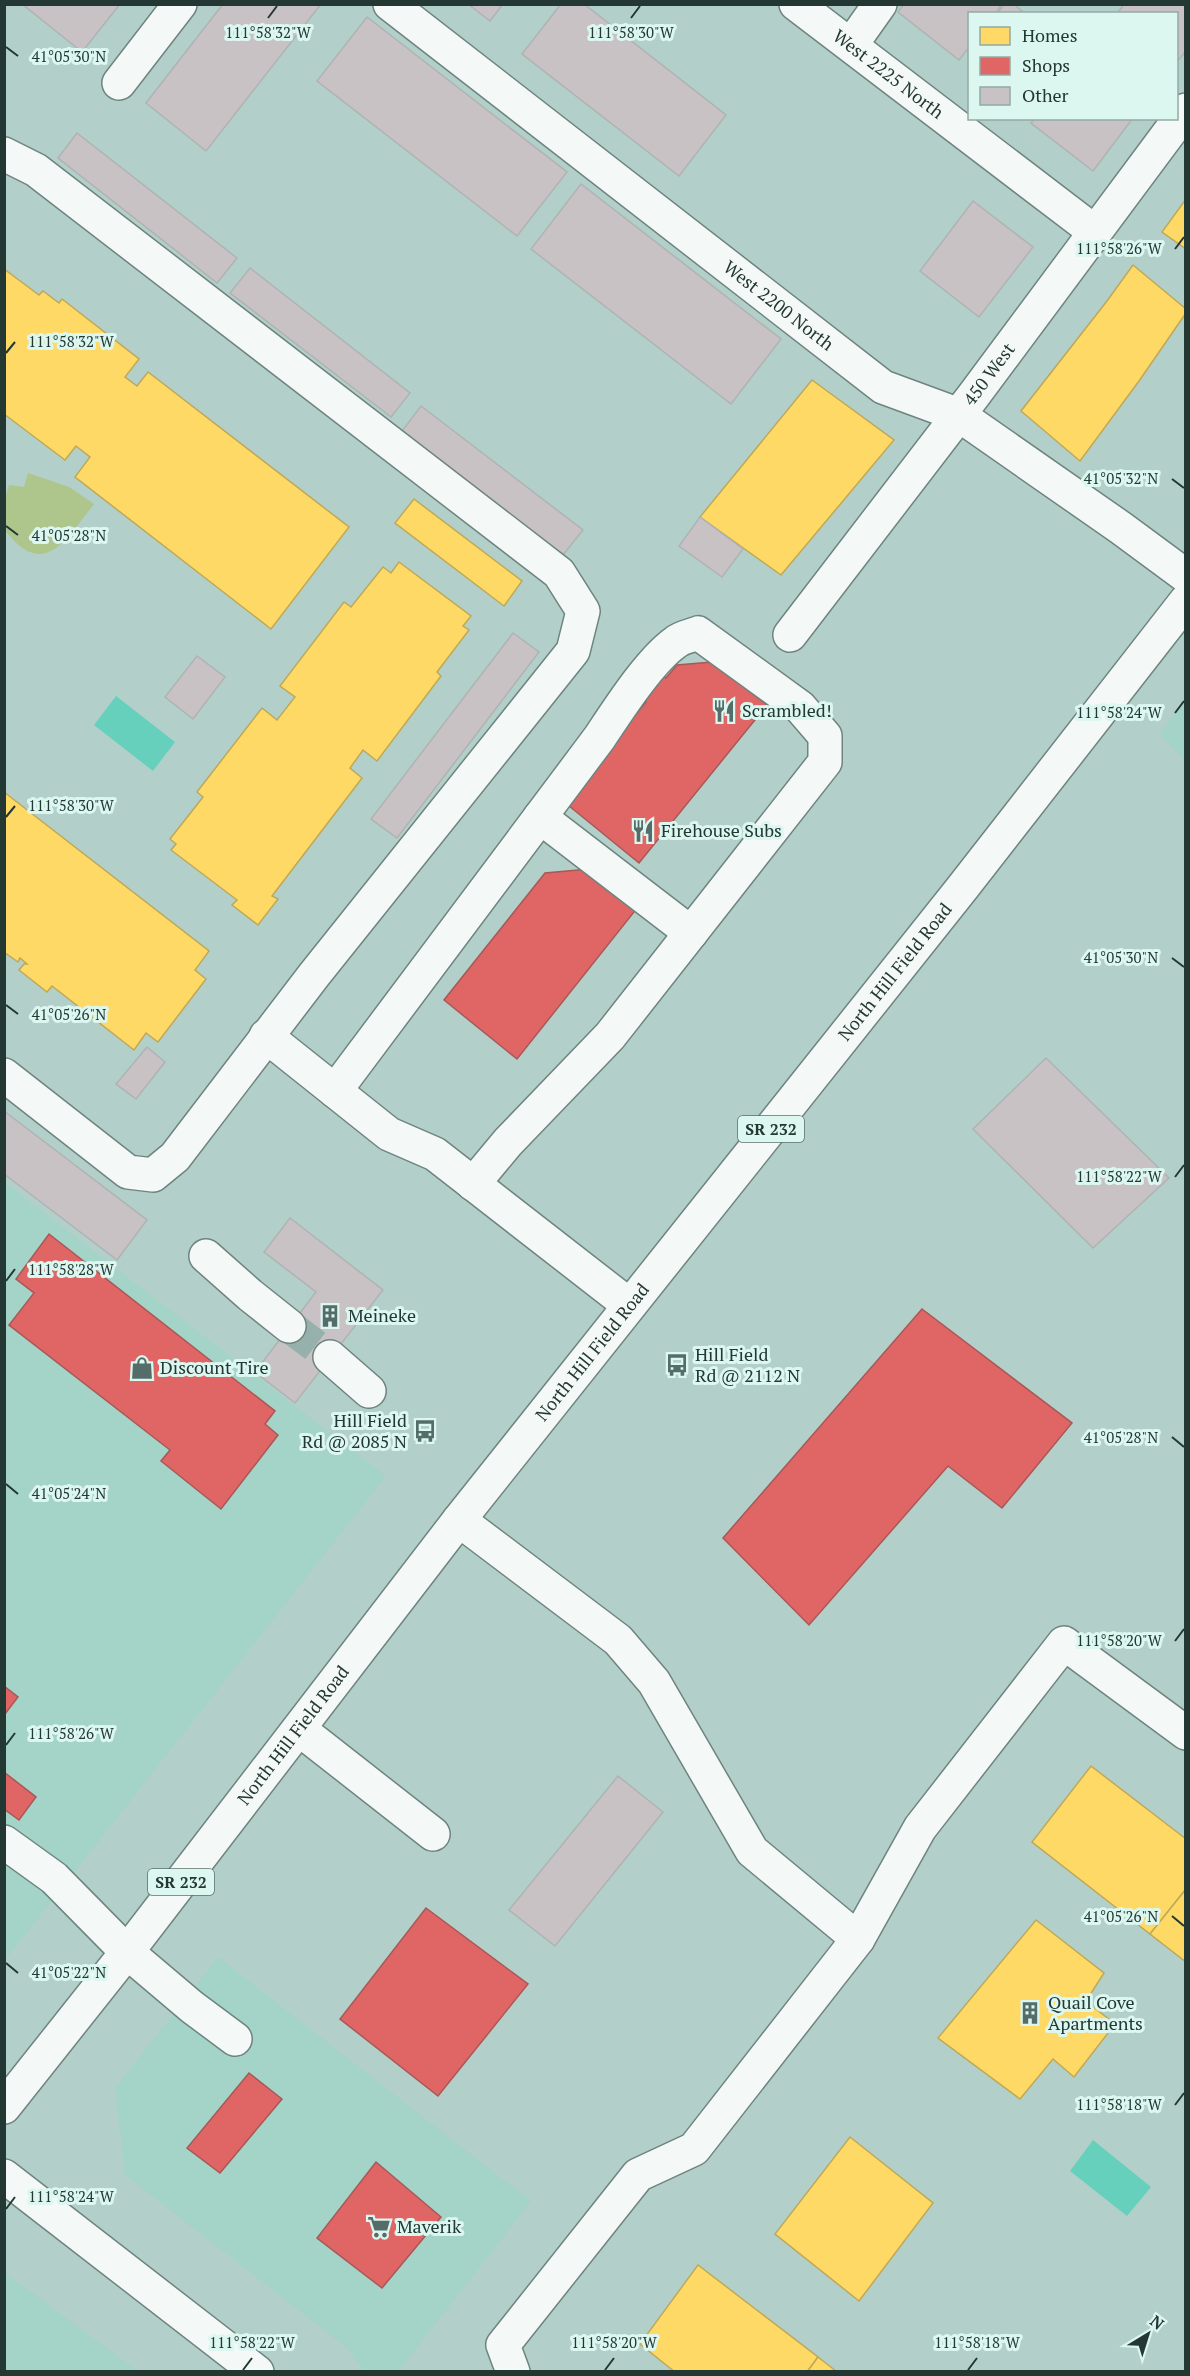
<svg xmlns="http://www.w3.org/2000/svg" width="1190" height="2376" viewBox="0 0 1190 2376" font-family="'PT Serif',serif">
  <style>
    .built { fill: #a4d3c8 }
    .green { fill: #aec58b }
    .water { fill: #67d0bd }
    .homes { fill: #ffd966; stroke: #bda957; stroke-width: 1.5 }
    .shops { fill: #e06666; stroke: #a75857; stroke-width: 1.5 }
    .building { fill: #c8c2c5; stroke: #afb3b2; stroke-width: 1.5 }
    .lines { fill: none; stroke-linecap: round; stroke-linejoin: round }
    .minor-tunnel { stroke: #96b1ab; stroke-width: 33; stroke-dasharray: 33 16; stroke-linecap: butt }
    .minor-casing { stroke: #6e847f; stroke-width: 36 }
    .major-casing { stroke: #6e847f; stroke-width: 36 }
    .minor { stroke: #f4f8f7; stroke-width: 33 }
    .major { stroke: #f4f8f7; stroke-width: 33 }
    .ticks { fill: none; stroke: #233833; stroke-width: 2 }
    .labels { text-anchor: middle; stroke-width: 6; stroke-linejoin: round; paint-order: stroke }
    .shield { fill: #dcf6f0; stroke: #5a716c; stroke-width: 1.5 }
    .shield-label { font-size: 16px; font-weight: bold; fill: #233833 }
    .street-label { font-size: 18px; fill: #233833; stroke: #dcf6f0 }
    .poi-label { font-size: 18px; fill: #233833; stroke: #dcf6f0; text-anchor: start }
    .ticks-label { font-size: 15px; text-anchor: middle; fill: #233833; stroke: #dcf6f0; stroke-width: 6; stroke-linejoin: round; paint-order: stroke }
  </style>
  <rect width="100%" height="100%" fill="#b3cfc9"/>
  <g class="built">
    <path d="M1185 702V761L1159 734Z"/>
    <path d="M4 1182 386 1476 5 1960H4Z"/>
    <path d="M218 1957 531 2201 399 2371H363L347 2348 125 2175 115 2088Z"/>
    <path d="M5 2273 8 2275 138 2371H5Z"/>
  </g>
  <path class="green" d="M28 473 69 487 94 504C67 538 44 582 5 530V498L9 485 24 487Z"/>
  <g class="water">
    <path d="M116 696 175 742 153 771 94 725Z"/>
    <path d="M1093 2140 1151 2187 1127 2216 1070 2171Z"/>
  </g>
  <g class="homes">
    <path d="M1186 199V249L1162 232Z"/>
    <path d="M1133 265 1186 309V313L1139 381 1080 461 1021 411 1107 301Z"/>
    <path d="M4 269 39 295 43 291 59 303 62 299 139 359 125 377 137 386 148 372 349 527 271 629 75 477 90 457 76 446 65 460 4 414Z"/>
    <path d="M812 380 894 440 781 575 700 517Z"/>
    <path d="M414 499 522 581 504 606 395 523Z"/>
    <path d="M399 562 471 616 463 626 469 630 437 672 441 676 377 761 363 750 350 768 362 778 272 896 278 899 258 925 232 905 237 900 171 850 176 844 170 839 203 797 197 792 262 708 277 720 295 697 280 686 344 602 351 607 383 567 391 573Z"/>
    <path d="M4 792 209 951 195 970 206 979 158 1042 146 1033 134 1050 52 986 47 992 19 970 24 964H27L20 958 18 962 4 952Z"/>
    <path d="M1091 1766 1186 1839V1889L1150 1934 1032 1842Z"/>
    <path d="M1186 1889V1962L1150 1934Z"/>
    <path d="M1036 1920 1104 1973 1086 2001 1115 2024 1074 2077 1053 2059 1020 2099 938 2038Z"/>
    <path d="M850 2137 933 2203 859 2301 775 2234Z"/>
    <path d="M698 2265 818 2357 807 2372H675L640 2344Z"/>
    <path d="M818 2357 837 2372H807Z"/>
  </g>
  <g class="shops">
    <path d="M712 662 767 705 639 863 563 801 646 702 635 692 653 668 666 678 677 665Z"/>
    <path d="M589 869 638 907 517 1059 444 1000 545 873Z"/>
    <path d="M49 1234 275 1411 265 1424 278 1435 221 1509 161 1461 170 1450 9 1325 34 1293 16 1279Z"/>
    <path d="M922 1309 1072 1423 1002 1508 948 1466 809 1625 723 1538Z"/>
    <path d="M4 1686 18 1697 5 1714H4Z"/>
    <path d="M4 1772 36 1797 19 1820 4 1809Z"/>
    <path d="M426 1908 528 1984 438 2096 340 2019Z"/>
    <path d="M249 2073 282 2099 220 2173 187 2148Z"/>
    <path d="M376 2162 441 2217 382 2288 317 2238Z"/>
  </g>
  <g class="building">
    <path d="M22 4H120L82 52Z"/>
    <path d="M223 4H321L206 151 146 103Z"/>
    <path d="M468 4H503L490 21Z"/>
    <path d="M561 4H584L726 115 679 176 522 54Z"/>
    <path d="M904 4H1002L995 14H970V46L959 60 898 12Z"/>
    <path d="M1004 4H1014L1025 14H997Z"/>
    <path d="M1124 4H1186V51L1176 63V14H1117Z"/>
    <path d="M367 17 567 172 517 236 317 81Z"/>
    <path d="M1035 118H1133L1093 171 1031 123Z"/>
    <path d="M77 133 237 258 217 283 58 158Z"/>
    <path d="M581 184 781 339 731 404 531 249Z"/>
    <path d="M973 201 1033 247 979 317 920 271Z"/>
    <path d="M250 268 410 393 391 417 230 293Z"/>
    <path d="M421 406 583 530 563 555 402 431Z"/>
    <path d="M700 517 743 549 722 577 679 546Z"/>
    <path d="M513 633 539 652 397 838 371 819Z"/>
    <path d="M197 656 225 677 193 719 165 697Z"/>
    <path d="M147 1047 165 1062 136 1099 116 1084Z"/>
    <path d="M1046 1058 1169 1178 1093 1248 973 1129Z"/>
    <path d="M4 1111 147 1220 117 1260 4 1174Z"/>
    <path d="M290 1218 383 1290 295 1403 255 1372 316 1292 264 1252Z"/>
    <path d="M618 1776 663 1812 555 1946 509 1910Z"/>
  </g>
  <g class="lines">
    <path class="minor-tunnel" d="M289 1326 330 1357"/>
    <g class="minor-casing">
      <g id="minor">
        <path id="s1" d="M390 4 883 387 959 415 1121 528 1186 576"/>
        <path id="s2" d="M796 4 1095 232"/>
        <path d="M851 45 880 4"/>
        <path d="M119 83 180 4"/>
        <path d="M4 154 36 170 559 573 583 611 573 651 314 975 175 1157 153 1175 128 1172 4 1075"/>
        <path id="s3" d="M790 635 974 395 1186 110"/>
        <path d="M540 817 691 933"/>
        <path d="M266 1036 389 1134 435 1154 629 1305"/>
        <path d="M335 1091 600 737C618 710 650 660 676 642 682 637 691 636 698 633L800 707 825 736V762L610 1036 508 1142 473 1184"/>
        <path d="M206 1256 250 1295 289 1326"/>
        <path d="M330 1357 369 1391"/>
        <path d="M459 1520 618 1640 654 1682 752 1851 858 1939"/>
        <path d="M299 1729 433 1834"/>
        <path d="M4 1842 54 1878 127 1952 192 2007 235 2039"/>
        <path d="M513 2372 503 2345 638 2175 694 2149 858 1939 920 1828 1064 1643 1186 1733"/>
      </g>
    </g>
    <g class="major-casing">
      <g id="major">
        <path id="s4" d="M4 2107 127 1952 459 1520 963 887 1186 601"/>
        <path d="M4 2176 257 2372"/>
      </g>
    </g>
    <use href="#minor" class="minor"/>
    <use href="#major" class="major"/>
  </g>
  <path class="ticks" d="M268 18 277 6M631 18 640 6M6 47 18 56M1175 249 1184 237M6 353 15 342M1172 479 1184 488M6 526 18 535M1175 713 1184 701M6 817 15 806M1172 958 1184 967M6 1005 18 1014M1175 1177 1184 1165M6 1281 15 1269M1172 1437 1184 1447M6 1484 18 1494M1175 1641 1184 1629M6 1745 15 1733M1172 1916 1184 1926M6 1963 18 1973M1175 2105 1184 2093M6 2209 15 2197M243 2370 252 2358M605 2370 614 2358M968 2370 977 2358"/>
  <defs>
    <g id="restaurant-bare" transform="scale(1.8)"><path d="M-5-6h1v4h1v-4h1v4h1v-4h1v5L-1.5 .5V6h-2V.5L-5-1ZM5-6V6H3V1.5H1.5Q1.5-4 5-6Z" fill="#556d68" stroke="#dcf6f0" stroke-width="2.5" paint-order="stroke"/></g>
    <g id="building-bare" transform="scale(1.8)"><path d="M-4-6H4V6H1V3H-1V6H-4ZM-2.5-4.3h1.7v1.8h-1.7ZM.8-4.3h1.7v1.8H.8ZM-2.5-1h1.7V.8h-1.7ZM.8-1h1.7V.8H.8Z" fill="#556d68" stroke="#dcf6f0" stroke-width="2.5" paint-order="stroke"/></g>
    <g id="bus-bare" transform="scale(1.8)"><path d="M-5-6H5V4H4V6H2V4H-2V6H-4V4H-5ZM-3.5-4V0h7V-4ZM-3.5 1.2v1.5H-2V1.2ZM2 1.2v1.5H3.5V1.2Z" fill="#556d68" stroke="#dcf6f0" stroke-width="2.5" paint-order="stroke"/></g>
    <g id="shop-bare" transform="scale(1.8)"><path d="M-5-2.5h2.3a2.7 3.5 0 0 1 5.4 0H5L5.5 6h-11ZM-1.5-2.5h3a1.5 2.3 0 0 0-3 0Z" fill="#556d68" stroke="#dcf6f0" stroke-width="2.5" paint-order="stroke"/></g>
    <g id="supermarket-bare" transform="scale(1.8)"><path d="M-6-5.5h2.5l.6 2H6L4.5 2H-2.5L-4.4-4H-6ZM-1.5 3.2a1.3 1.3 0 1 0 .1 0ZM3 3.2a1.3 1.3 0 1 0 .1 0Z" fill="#556d68" stroke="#dcf6f0" stroke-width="2.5" paint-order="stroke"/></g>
  </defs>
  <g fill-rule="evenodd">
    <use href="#restaurant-bare" x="724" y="711"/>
    <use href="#restaurant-bare" x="643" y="831"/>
    <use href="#building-bare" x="330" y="1316"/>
    <use href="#bus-bare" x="677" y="1365"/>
    <use href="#shop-bare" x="142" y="1368"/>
    <use href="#bus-bare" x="425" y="1431"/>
    <use href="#building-bare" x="1030" y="2013"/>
    <use href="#supermarket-bare" x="379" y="2227"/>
  </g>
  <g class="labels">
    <g class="shield">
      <rect x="738" y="1116" width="66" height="26" rx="4.5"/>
      <rect x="148" y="1869" width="66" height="26" rx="4.5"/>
    </g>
    <g class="shield-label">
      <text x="771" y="1135">SR 232</text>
      <text x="181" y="1888">SR 232</text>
    </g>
    <g class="street-label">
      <text dy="6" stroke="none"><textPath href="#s2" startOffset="116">West 2225 North</textPath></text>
      <text dy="6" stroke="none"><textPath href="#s1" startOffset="492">West 2200 North</textPath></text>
      <text dy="6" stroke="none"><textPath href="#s3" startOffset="328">450 West</textPath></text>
      <text dy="6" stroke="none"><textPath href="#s4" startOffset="1443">North Hill Field Road</textPath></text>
      <text dy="6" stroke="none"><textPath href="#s4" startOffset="957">North Hill Field Road</textPath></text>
      <text dy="6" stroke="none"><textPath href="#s4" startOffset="471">North Hill Field Road</textPath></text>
    </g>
    <g class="poi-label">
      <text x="742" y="717">Scrambled!</text>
      <text x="661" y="837">Firehouse Subs</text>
      <text x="348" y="1322">Meineke</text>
      <text x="695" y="1361">Hill Field<tspan x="695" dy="21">Rd @ 2112 N</tspan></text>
      <text x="160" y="1374">Discount Tire</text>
      <text x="407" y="1427" text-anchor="end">Hill Field<tspan x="407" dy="21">Rd @ 2085 N</tspan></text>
      <text x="1048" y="2009">Quail Cove<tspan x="1048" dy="21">Apartments</tspan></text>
      <text x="397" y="2233">Maverik</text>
    </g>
  </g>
  <g class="ticks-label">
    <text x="268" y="38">111°58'32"W</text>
    <text x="631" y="38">111°58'30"W</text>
    <text x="69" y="62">41°05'30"N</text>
    <text x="1119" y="254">111°58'26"W</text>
    <text x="71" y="347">111°58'32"W</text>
    <text x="1121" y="484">41°05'32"N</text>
    <text x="69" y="541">41°05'28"N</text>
    <text x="1119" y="718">111°58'24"W</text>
    <text x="71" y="811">111°58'30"W</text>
    <text x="1121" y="963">41°05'30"N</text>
    <text x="69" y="1020">41°05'26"N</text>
    <text x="1119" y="1182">111°58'22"W</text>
    <text x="71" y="1275">111°58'28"W</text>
    <text x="1121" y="1443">41°05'28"N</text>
    <text x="69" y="1499">41°05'24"N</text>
    <text x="1119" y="1646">111°58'20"W</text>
    <text x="71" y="1739">111°58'26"W</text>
    <text x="1121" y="1922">41°05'26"N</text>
    <text x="69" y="1978">41°05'22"N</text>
    <text x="1119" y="2110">111°58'18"W</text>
    <text x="71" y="2202">111°58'24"W</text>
    <text x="252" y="2348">111°58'22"W</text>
    <text x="614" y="2348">111°58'20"W</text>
    <text x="977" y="2348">111°58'18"W</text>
  </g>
  <rect width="1190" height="2376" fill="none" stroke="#233833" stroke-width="12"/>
  <rect x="968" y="12" width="210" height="108" fill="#dcf6f0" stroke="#92aaa4" stroke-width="1.5"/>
  <rect x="980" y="27" width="30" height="18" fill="#ffd966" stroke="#92aaa4" stroke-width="1.5"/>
  <text x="1022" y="42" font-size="18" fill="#233833">Homes</text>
  <rect x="980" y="57" width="30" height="18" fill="#e06666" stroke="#92aaa4" stroke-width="1.5"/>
  <text x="1022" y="72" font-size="18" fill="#233833">Shops</text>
  <rect x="980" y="87" width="30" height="18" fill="#c8c2c5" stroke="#92aaa4" stroke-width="1.5"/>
  <text x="1022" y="102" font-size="18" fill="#233833">Other</text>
  <g transform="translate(1148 2334) rotate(38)" stroke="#dcf6f0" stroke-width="4.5" paint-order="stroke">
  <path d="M0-4.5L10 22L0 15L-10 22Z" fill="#233833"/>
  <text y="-9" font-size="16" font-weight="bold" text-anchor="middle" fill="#233833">N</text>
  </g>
</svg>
